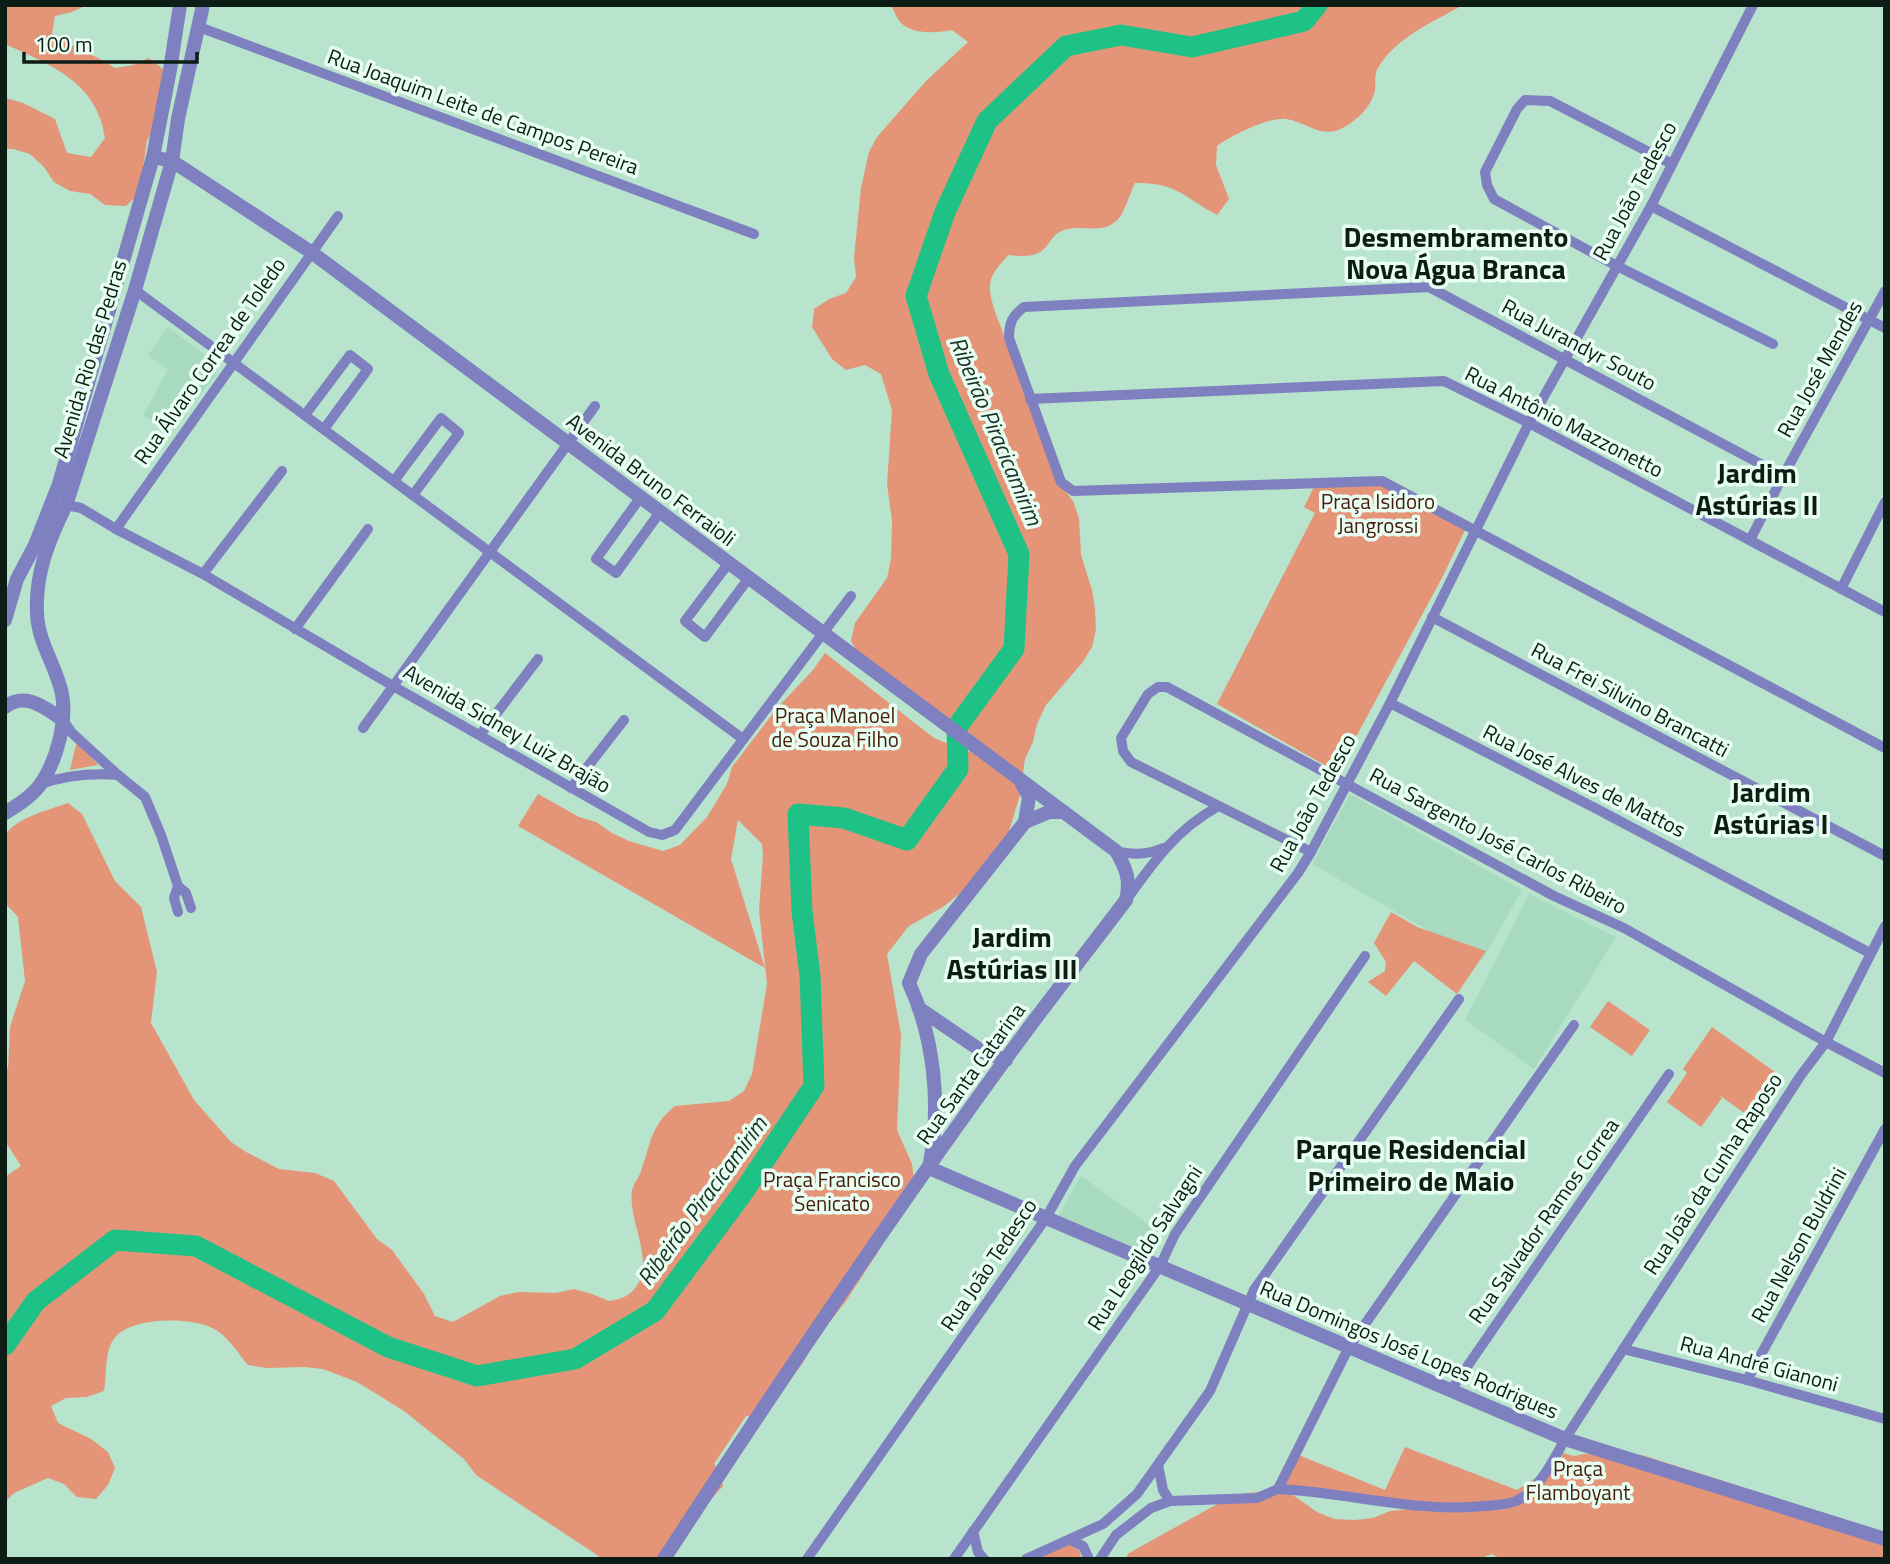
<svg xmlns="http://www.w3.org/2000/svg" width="1890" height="1564" viewBox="0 0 1890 1564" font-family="'Titillium Web',sans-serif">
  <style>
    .built { fill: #a7dabf }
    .green { fill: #e59577 }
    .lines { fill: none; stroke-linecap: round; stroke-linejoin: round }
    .river { stroke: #1fc286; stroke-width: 21 }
    .minor { stroke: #7e80c0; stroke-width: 10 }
    .tertiary { stroke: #7e80c0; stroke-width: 14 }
    .labels { text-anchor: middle; stroke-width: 7; stroke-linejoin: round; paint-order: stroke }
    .street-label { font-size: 21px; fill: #0c1d15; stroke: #e8fef2 }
    .park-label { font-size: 21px; fill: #481c0a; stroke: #e8fef2 }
    .water-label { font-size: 23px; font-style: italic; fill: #1a3126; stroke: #e8fef2 }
    .district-label { font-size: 28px; font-weight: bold; fill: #0c1d15; stroke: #e8fef2 }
  </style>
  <rect width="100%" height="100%" fill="#b8e3cc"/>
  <g class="built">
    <path d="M168 327 218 365 215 376 170 432 143 415 168 370 148 355Z"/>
    <path d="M1350 794 1522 890 1482 961 1312 864Z"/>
    <path d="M1529 894 1616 937 1534 1069 1465 1020Z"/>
    <path d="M1081 1176 1162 1234 1149 1269 1055 1222Z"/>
  </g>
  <g class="green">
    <path d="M5 5H87L72 12 55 16 52 33C71 48 95 54 115 68L133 65 149 58 163 69 162 88 156 125 147 141 139 194 126 206 105 205 90 194 70 191 54 182 44 167 30 154 13 149H5L6 98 23 103 55 119 67 153 91 157 105 138C97 82 51 65 5 44Z"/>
    <path d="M896 5H1463C1433 22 1396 37 1378 68 1373 76 1377 86 1374 94 1370 107 1357 120 1346 126 1322 141 1310 123 1286 119 1268 117 1231 136 1217 146L1216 165 1229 199 1217 215C1184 197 1176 182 1135 183 1130 193 1125 211 1119 218 1105 235 1086 225 1068 229 1052 233 1054 239 1044 249 1035 258 1020 256 1008 255 988 278 986 282 995 312L1062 487 1073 501 1079 518 1081 555 1092 590 1095 609 1096 629 1092 647 1082 663 1046 705 1037 724 1033 742 1025 759 1020 795 1006 841 973 883 943 907 909 926 887 954 901 1035 897 1130 912 1164 914 1182 878 1252 846 1301 813 1343 804 1361 782 1392 755 1417 746 1416 714 1464 718 1468 723 1486 658 1559H603L476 1475 464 1459 404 1411 357 1382 323 1369 304 1367 266 1368 248 1365C237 1352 227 1334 210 1327 188 1317 129 1317 114 1339 104 1352 107 1375 104 1391L87 1397 66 1398 51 1406 58 1423 91 1439 108 1452 115 1468 108 1485 96 1499 77 1497 64 1484 48 1478 14 1493 5 1502V1177L21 1166 5 1141V1071L8 1068 10 1027 25 981 18 917 5 903V835C17 817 49 810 68 803L82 814 115 881 141 907 157 972 151 1023 194 1100 231 1142 246 1152 279 1169 315 1173 334 1181 377 1239 392 1250 424 1294 435 1316 453 1322 500 1296 518 1292 556 1293 574 1289 592 1294 609 1301C615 1300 624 1298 629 1294 661 1269 627 1222 632 1191 633 1184 639 1178 641 1171 651 1144 650 1126 675 1106L729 1101 744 1091 752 1074 767 984 759 910 763 855 762 844 738 820 731 859 765 968 518 826 538 794 579 817 596 822 612 833 629 841 663 851 680 845 707 817 727 784 732 767 777 708 813 670 825 653 934 738 951 745 966 755 977 741 964 728 947 723 860 657 851 641 855 623 887 578 891 559 892 521 887 484 892 410 881 374 865 365 846 370 832 359 812 327 814 309 829 299 846 293 856 277 854 258 861 188 869 152 877 137 926 81 968 42 952 30C936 33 914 35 901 23 897 19 894 11 892 7Z"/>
    <path d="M1381 485 1465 530 1443 576 1337 772 1217 704 1315 513 1304 507 1314 487Z"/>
    <path d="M77 741 98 765 70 770Z"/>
    <path d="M1391 912 1417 927 1486 951 1457 994 1414 961 1386 996 1368 982 1385 971 1386 962 1374 943Z"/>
    <path d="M1608 1001 1650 1030 1632 1056 1590 1027Z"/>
    <path d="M1712 1027 1785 1079 1757 1122 1719 1095 1722 1098 1701 1127 1667 1102 1687 1073 1683 1069Z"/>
    <path d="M1405 1447 1517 1490 1560 1462 1563 1453 1574 1456 1584 1454 1642 1455 1881 1531 1885 1535V1559H1500L1492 1554 1478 1559H1125L1129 1553 1230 1497 1248 1493 1286 1490 1317 1512 1334 1519 1355 1520 1373 1518 1390 1511 1475 1502 1441 1504 1279 1488 1296 1454 1385 1490Z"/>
    <path d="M1069 1543 1079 1550 1082 1559H1030Z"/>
  </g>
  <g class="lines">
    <path class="river" d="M5 1345 36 1301 115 1240 196 1246 388 1347 477 1376 575 1359 655 1311 742 1194 814 1086 810 976 802 911 798 814 844 818 907 840 958 769 957 727 1014 649 1019 554 939 374 916 296 945 212 987 121 1066 46 1121 35 1192 47 1304 21 1317 5"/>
    <g class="minor">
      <path d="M199 27 754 234"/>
      <path d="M1672 164 1550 101 1525 100 1517 109 1485 172 1487 185 1494 199 1617 266 1773 344"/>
      <path d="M1651 206 1885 328"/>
      <path d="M135 290 743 739"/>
      <path d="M1030 399 1444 381 1529 423 1885 612"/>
      <path d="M305 415 350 355 368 369 324 429"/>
      <path d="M1783 476 1429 287 1024 307C1012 316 1009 323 1009 338L1061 482 1073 491 1382 481 1885 748"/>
      <path d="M394 481 441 418 459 433 413 495"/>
      <path d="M640 498 596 559 616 573 660 512"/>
      <path d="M66 505 81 508 116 529 203 574 393 686 649 832 662 835 675 830 851 596"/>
      <path d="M116 529 338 216"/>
      <path d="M1750 540 1783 476 1885 291"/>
      <path d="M728 564 685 621 705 637 748 579"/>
      <path d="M203 574 282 471"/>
      <path d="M1841 589 1885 502"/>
      <path d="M1432 617 1885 856"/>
      <path d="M295 629 368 529"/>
      <path d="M1390 703 1595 808 1870 953"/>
      <path d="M63 720 72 733 118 775 145 797 161 835 178 886"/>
      <path d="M363 728 595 406"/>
      <path d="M480 735 538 659"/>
      <path d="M41 784C67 775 91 773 118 775"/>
      <path d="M571 788 624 720"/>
      <path d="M1116 851C1133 855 1146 855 1163 848"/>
      <path d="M1311 852 1131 762 1123 751 1121 738 1148 694 1158 687H1167L1554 896 1624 928 1826 1042 1885 1073"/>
      <path d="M1127 899C1154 861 1176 830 1217 807"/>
      <path d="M178 912 174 898 178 886 186 893 191 908"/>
      <path d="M1623 1349 1747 1380 1885 1419"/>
      <path d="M1747 1380 1885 1129"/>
      <path d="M1451 1390 1669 1074"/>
      <path d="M1158 1465 1163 1490 1170 1501"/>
      <path d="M1278 1489C1346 1492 1415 1513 1485 1506 1495 1505 1507 1505 1516 1501 1538 1492 1554 1459 1565 1439L1801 1075 1826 1042 1885 926"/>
      <path d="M973 1531 978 1552 984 1559"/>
      <path d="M1070 1540 1083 1546 1089 1559"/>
      <path d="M807 1559 1046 1218 1075 1166 1298 873 1311 852 1390 703 1529 423 1651 206 1753 5"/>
      <path d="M954 1559 1160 1266 1175 1234 1365 956"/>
      <path d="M1026 1559 1103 1524 1137 1494 1210 1391 1254 1290 1459 999"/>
      <path d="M1100 1559 1116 1535 1151 1508 1170 1501 1257 1498 1278 1489 1349 1347 1574 1025"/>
    </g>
    <g class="tertiary">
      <path d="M153 157 172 161 311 252 1116 851C1126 868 1131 880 1126 900 1086 953 1044 1006 1005 1060 886 1223 774 1390 664 1559"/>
      <path d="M5 620 17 579 35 545 59 484 153 157 170 70 180 5"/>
      <path d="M5 707C25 691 46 708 63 720"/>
      <path d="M5 813C18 805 34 795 42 782 57 759 67 721 62 694 56 665 38 643 37 613 35 573 49 540 66 505L135 290 172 161 178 119 203 5"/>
      <path d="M1025 822 1049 812H1064"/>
      <path d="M920 1009 983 1052 1006 1060"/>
      <path d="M930 1163C941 1103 934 1038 909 983L921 954 1025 822 1029 797 1022 784"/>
      <path d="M929 1168 1565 1439 1885 1539"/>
    </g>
  </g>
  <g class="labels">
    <g class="street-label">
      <text transform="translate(483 112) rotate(20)" y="7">Rua Joaquim Leite de Campos Pereira</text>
      <text transform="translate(1635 191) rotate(-62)" y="7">Rua João Tedesco</text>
      <text transform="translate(1579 345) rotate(28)" y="7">Rua Jurandyr Souto</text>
      <text transform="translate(90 359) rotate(-73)" y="7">Avenida Rio das Pedras</text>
      <text transform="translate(210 361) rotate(-55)" y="7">Rua Álvaro Correa de Toledo</text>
      <text transform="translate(1820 369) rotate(-61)" y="7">Rua José Mendes</text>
      <text transform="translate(1564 422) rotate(27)" y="7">Rua Antônio Mazzonetto</text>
      <text transform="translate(651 480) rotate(37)" y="7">Avenida Bruno Ferraioli</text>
      <text transform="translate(1630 700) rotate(28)" y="7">Rua Frei Silvino Brancatti</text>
      <text transform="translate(507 729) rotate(30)" y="7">Avenida Sidney Luiz Brajão</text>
      <text transform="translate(1584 781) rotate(27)" y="7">Rua José Alves de Mattos</text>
      <text transform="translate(1313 803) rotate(-61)" y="7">Rua João Tedesco</text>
      <text transform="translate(1498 841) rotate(28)" y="7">Rua Sargento José Carlos Ribeiro</text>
      <text transform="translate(971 1074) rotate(-54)" y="7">Rua Santa Catarina</text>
      <text transform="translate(1713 1174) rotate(-57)" y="7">Rua João da Cunha Raposo</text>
      <text transform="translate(1544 1221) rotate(-55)" y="7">Rua Salvador Ramos Correa</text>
      <text transform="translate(1799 1245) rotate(-61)" y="7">Rua Nelson Buldrini</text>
      <text transform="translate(1145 1248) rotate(-57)" y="7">Rua Leogildo Salvagni</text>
      <text transform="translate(989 1265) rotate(-56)" y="7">Rua João Tedesco</text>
      <text transform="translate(1409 1350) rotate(23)" y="7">Rua Domingos José Lopes Rodrigues</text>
      <text transform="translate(1759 1364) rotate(15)" y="7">Rua André Gianoni</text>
    </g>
    <g class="park-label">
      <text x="1378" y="509">Praça Isidoro<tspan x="1378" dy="24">Jangrossi</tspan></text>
      <text x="835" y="723">Praça Manoel<tspan x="835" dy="24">de Souza Filho</tspan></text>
      <text x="832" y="1187">Praça Francisco<tspan x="832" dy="24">Senicato</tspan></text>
      <text x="1578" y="1476">Praça<tspan x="1578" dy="24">Flamboyant</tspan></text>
    </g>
    <g class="water-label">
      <text transform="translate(996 431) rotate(67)" y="8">Ribeirão Piracicamirim</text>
      <text transform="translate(702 1201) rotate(-54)" y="8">Ribeirão Piracicamirim</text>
    </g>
    <g class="district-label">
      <text x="1456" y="247">Desmembramento<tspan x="1456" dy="32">Nova Água Branca</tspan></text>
      <text x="1757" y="483">Jardim<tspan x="1757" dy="32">Astúrias II</tspan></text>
      <text x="1771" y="802">Jardim<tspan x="1771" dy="32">Astúrias I</tspan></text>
      <text x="1012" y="947">Jardim<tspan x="1012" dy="32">Astúrias III</tspan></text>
      <text x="1411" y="1159">Parque Residencial<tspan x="1411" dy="32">Primeiro de Maio</tspan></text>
    </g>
  </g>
  <rect width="1890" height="1564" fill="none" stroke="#0c1d15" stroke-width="14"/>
  <path d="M24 52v10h173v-10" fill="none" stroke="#0c1d15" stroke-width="3.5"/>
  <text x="35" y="52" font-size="21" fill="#0c1d15" stroke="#e8fef2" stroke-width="5" paint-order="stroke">100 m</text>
</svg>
